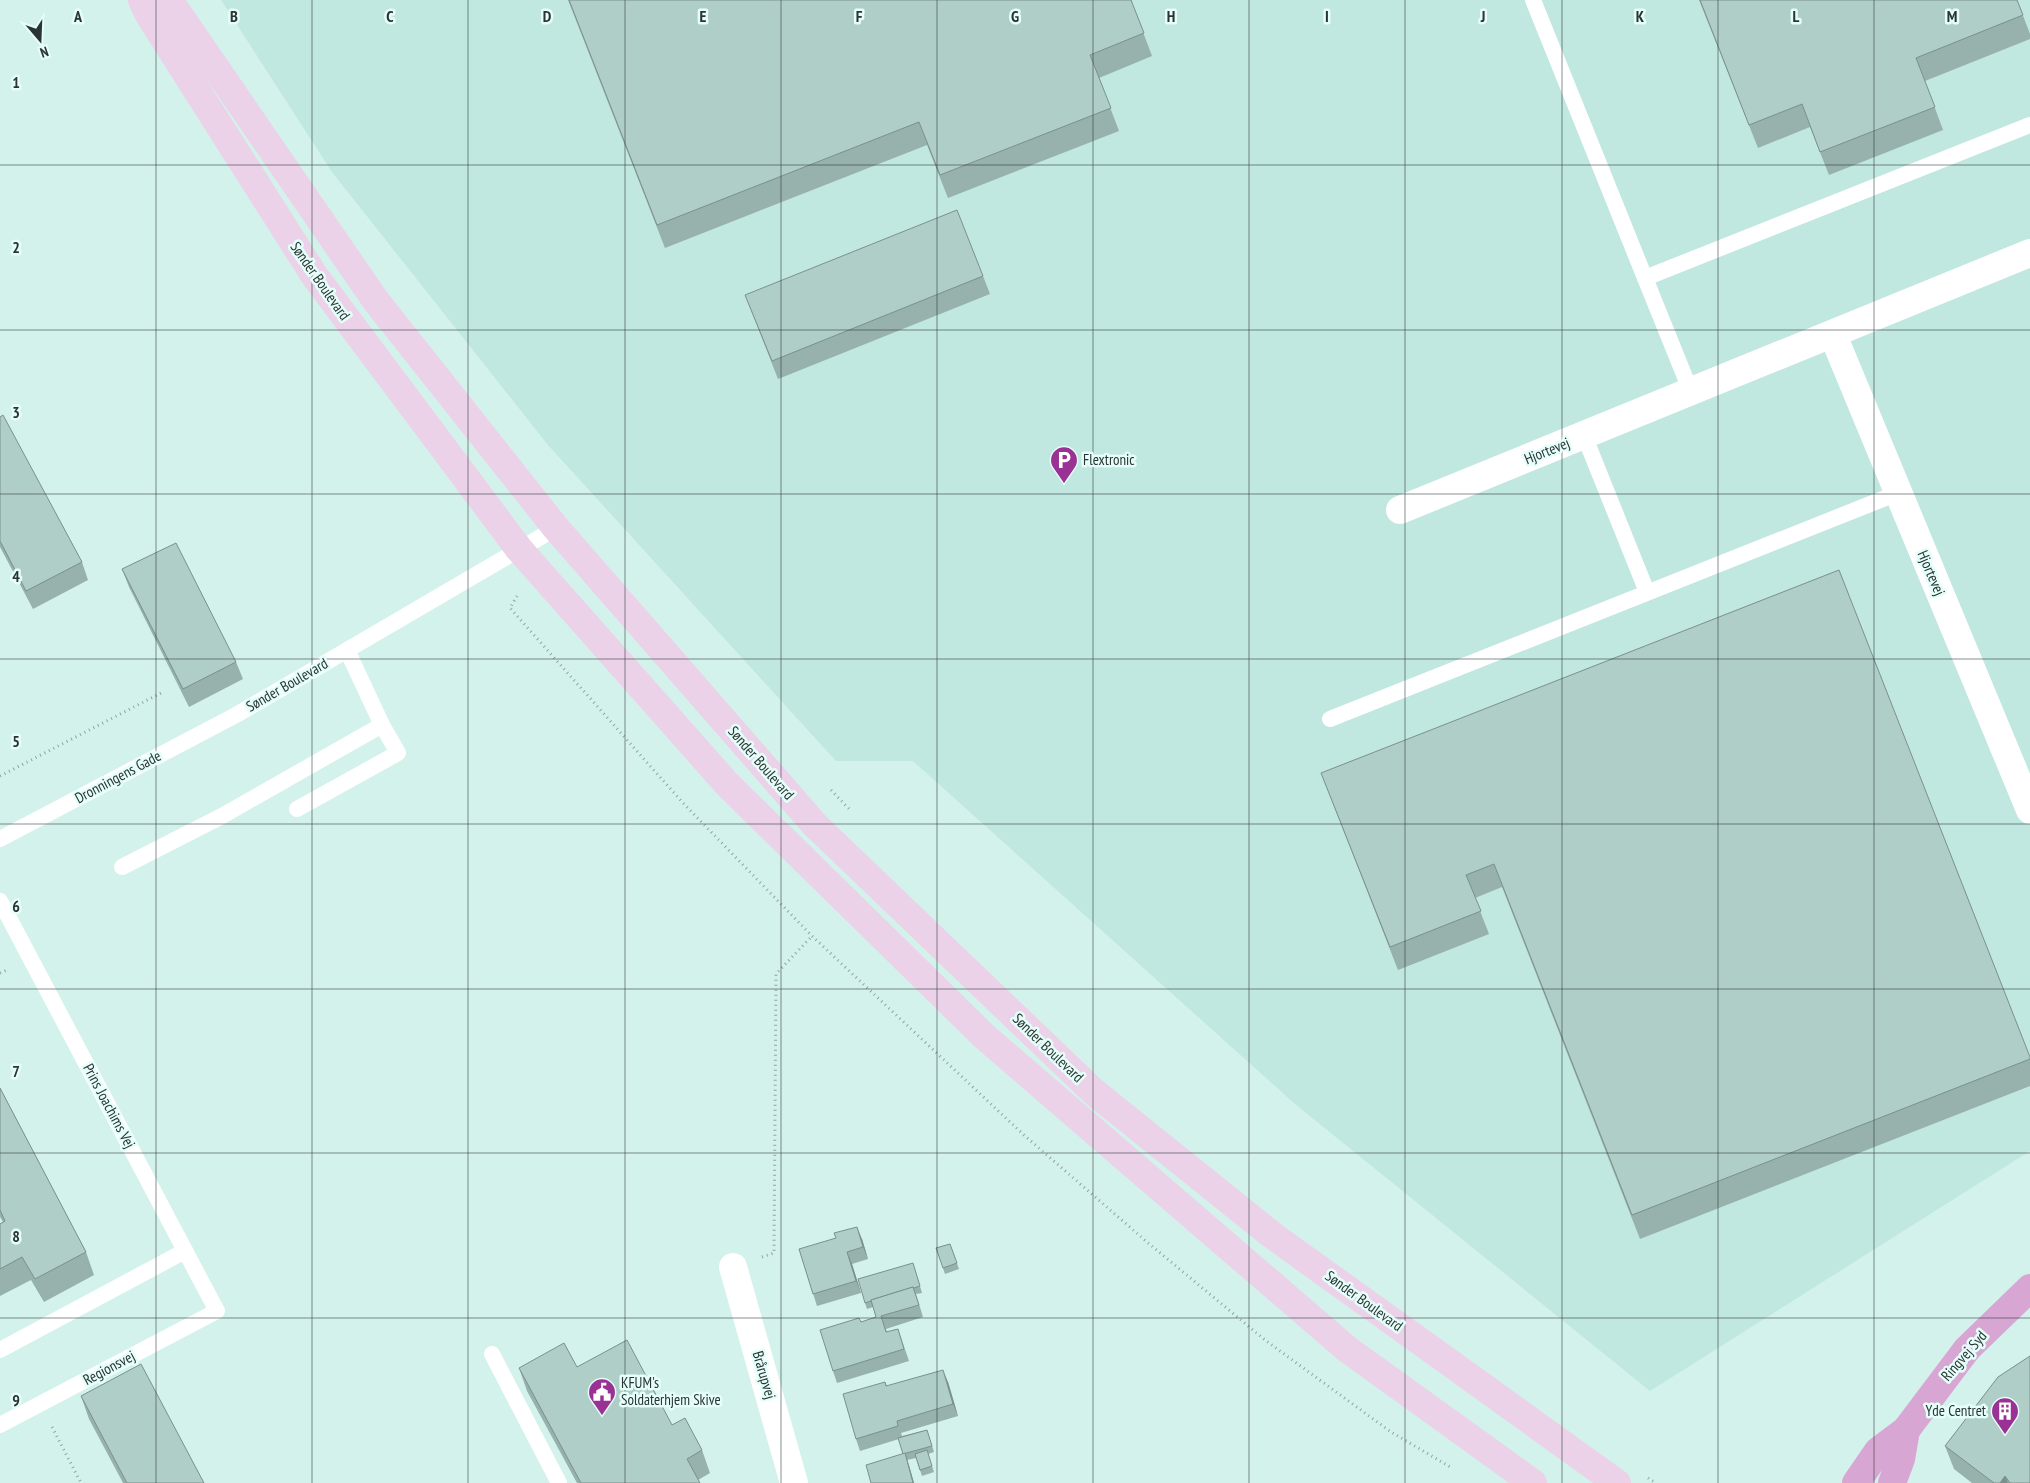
<svg xmlns="http://www.w3.org/2000/svg" width="2030" height="1483" viewBox="0 0 2030 1483" font-family="'PT Sans Narrow',sans-serif">
  <style>
    .built { fill: #c0e7e0 }
    .lines { fill: none; stroke-linecap: round; stroke-linejoin: round }
    .path { stroke: #8fa5a1; stroke-width: 3; stroke-dasharray: 1 4; stroke-linecap: butt }
    .lane { stroke: #fff; stroke-width: 16 }
    .street { stroke: #fff; stroke-width: 28 }
    .secondary { stroke: #ebd2e9; stroke-width: 28 }
    .primary { stroke: #d7a6d3; stroke-width: 28 }
    .wall { fill: #97b1ac }
    .shaded-wall { fill: #7b908c }
    .building { fill: #b0cec8; stroke: #7b908c }
    .grid { fill: none; stroke: #2a3533; stroke-width: 1; stroke-opacity: 0.55 }
    .labels { text-anchor: middle; stroke-width: 5; stroke-linejoin: round; paint-order: stroke }
    .street-label { font-size: 15px; fill: #2a3533; stroke: #e5fef9 }
    .poi-label { font-size: 15px; fill: #2a3533; stroke: #e5fef9; text-anchor: start }
    .grid-label { font-size: 16px; text-anchor: middle; font-weight: bold; fill: #2a3533; stroke: #e5fef9; stroke-width: 5; stroke-linejoin: round; paint-order: stroke }
  </style>
  <rect width="100%" height="100%" fill="#d4f2ec"/>
  <path class="built" d="M221 0H2030V1151L1650 1391 1295 1104 913 761H836L548 445 332 172Z"/>
  <g class="lines">
    <g class="path">
      <path d="M517 596 510 608 683 803 812 936 1025 1136 1147 1242 1265 1340 1391 1432 1452 1468"/>
      <path d="M0 776 163 692"/>
      <path d="M831 790 851 811"/>
      <path d="M0 973 7 970"/>
      <path d="M762 1257 774 1253 776 974 812 936"/>
      <path d="M52 1427 81 1483"/>
      <path d="M1648 1478 1656 1483"/>
    </g>
    <g class="lane">
      <path d="M1533 0 1645 278"/>
      <path d="M1691 392 1645 278 2030 125"/>
      <path d="M1584 435 1647 592"/>
      <path d="M1330 719 1898 493"/>
      <path d="M297 809 398 753 382 725 347 650"/>
      <path d="M0 839 236 715 556 528"/>
      <path d="M122 867 222 816 382 725"/>
      <path d="M0 901 217 1311 0 1425"/>
      <path d="M0 1350 185 1251"/>
      <path d="M492 1354 559 1483"/>
    </g>
    <g class="street">
      <path d="M1833 335 2030 810"/>
      <path d="M1400 510 2030 253"/>
      <path d="M733 1267 794 1483"/>
    </g>
    <g class="secondary">
      <path d="M142 0 149 15 314 275 519 549 727 784 985 1037 1347 1349 1533 1483"/>
      <path d="M169 0 376 301 556 528 815 825 1094 1092 1272 1235 1617 1483"/>
    </g>
    <g class="primary">
      <path d="M1856 1483 1878 1451 1906 1430 1967 1349 2030 1288"/>
      <path d="M1892 1483 1901 1459 1906 1430"/>
    </g>
  </g>
  <g class="wall">
    <path d="M568 0H1131L1152 56 1099 78 1119 131 948 198 927 145 665 248Z"/>
    <path d="M1699 0H2017L2030 34V39L1925 81 1943 130 1829 175 1810 127 1758 148Z"/>
    <path d="M983 276 990 294 778 379 745 295Z"/>
    <path d="M0 417 82 562 88 580 33 609 0 547Z"/>
    <path d="M122 569 236 662 243 679 189 707 129 587Z"/>
    <path d="M1321 773 2030 1057V1086L1640 1239 1502 887 1475 898 1489 934 1398 970Z"/>
    <path d="M0 1088 86 1252 94 1275 44 1302 31 1280 0 1296V1224L3 1222 0 1217Z"/>
    <path d="M862 1239 868 1259 852 1264 861 1293 817 1306 799 1249Z"/>
    <path d="M950 1244 959 1269 945 1274 936 1248Z"/>
    <path d="M915 1269 922 1293 916 1294 923 1317 886 1329 887 1332 898 1329 909 1361 837 1383 833 1371 876 1317 873 1307 867 1309 865 1303Z"/>
    <path d="M577 1367 702 1450 710 1473 698 1480 700 1483H577L527 1391 519 1368Z"/>
    <path d="M885 1382 887 1386 948 1382 958 1416 901 1433 902 1436 927 1430 934 1452 928 1454 934 1472 922 1476 916 1458 907 1460 914 1483H871L903 1454 899 1439 860 1451 856 1439Z"/>
    <path d="M81 1396 204 1483H123L89 1419Z"/>
    <path d="M1945 1446 2030 1483H1972L1954 1469Z"/>
  </g>
  <g class="shaded-wall">
    <path d="M857 1227 862 1239 868 1259 863 1247Z"/>
    <path d="M847 1252 852 1264 861 1293 856 1281Z"/>
    <path d="M943 1370 948 1382 958 1416 953 1404Z"/>
    <path d="M905 1453 909 1465 914 1483H913Z"/>
    <path d="M2005 1476 2008 1483H2000Z"/>
  </g>
  <g class="building">
    <path d="M569 0H1131L1144 33 1090 55 1111 108 940 175 919 122 657 225Z"/>
    <path d="M1700 0H2017L2023 15 1916 58 1935 107 1820 152 1802 104 1749 125Z"/>
    <path d="M957 210 983 276 772 361 745 295Z"/>
    <path d="M3 415 82 562 26 591 0 541V417Z"/>
    <path d="M176 543 236 662 183 689 122 569Z"/>
    <path d="M1839 570 2030 1057V1059L1632 1215 1494 864 1466 875 1481 911 1390 947 1321 773Z"/>
    <path d="M0 1088 86 1252 35 1279 22 1257 0 1269V1224L5 1221 0 1210Z"/>
    <path d="M857 1227 863 1247 847 1252 856 1281 813 1294 799 1249 836 1238 834 1233Z"/>
    <path d="M950 1244 957 1263 943 1268 936 1248Z"/>
    <path d="M913 1263 920 1286 914 1288 913 1287 871 1300V1301L865 1303 858 1279Z"/>
    <path d="M913 1287 919 1305 881 1316 886 1332 898 1329 904 1349 833 1371 820 1330 859 1318 861 1322 876 1317 871 1300Z"/>
    <path d="M627 1340 672 1425 685 1418 702 1450 687 1459 700 1483H581L519 1368 564 1343 577 1367Z"/>
    <path d="M2030 1356V1483H2010L2005 1476 2000 1483H1994L1945 1446 1998 1377Z"/>
    <path d="M141 1364 204 1483H127L81 1396Z"/>
    <path d="M943 1370 953 1404 897 1421 898 1426 856 1439 843 1394 885 1382 886 1386Z"/>
    <path d="M927 1430 932 1446 903 1454 898 1438Z"/>
    <path d="M927 1450 932 1466 920 1470 915 1454Z"/>
    <path d="M905 1453 913 1483H871L866 1465Z"/>
  </g>
  <path class="grid" d="M156 0V1483M312 0V1483M468 0V1483M625 0V1483M781 0V1483M937 0V1483M1093 0V1483M1249 0V1483M1405 0V1483M1562 0V1483M1718 0V1483M1874 0V1483M0 165H2030M0 330H2030M0 494H2030M0 659H2030M0 824H2030M0 989H2030M0 1153H2030M0 1318H2030"/>
  <defs>
    <g id="parking-pin" transform="scale(1.4375)"><path d="M0 17L-7.5 6A9.5 9.5 0 1 1 7.5 6Z" fill="#9a3194" stroke="#e5fef9"/><path d="M-3.5-5.5H1a3.5 3.5 0 0 1 0 7H-1V5.5H-3.5ZM-1-3.4V-.6H.8a1.4 1.4 0 0 0 0-2.8Z" fill="#fff"/></g>
    <g id="civic-pin" transform="scale(1.4375)"><path d="M0 17L-7.5 6A9.5 9.5 0 1 1 7.5 6Z" fill="#9a3194" stroke="#e5fef9"/><path d="M-.6-6.5H3V-4.5H.6V-3L4-1V1h2V6H-6V1h2V-1L-.6-3ZM-1.2 2.5V6h2.4V2.5Z" fill="#fff"/></g>
    <g id="building-pin" transform="scale(1.4375)"><path d="M0 17L-7.5 6A9.5 9.5 0 1 1 7.5 6Z" fill="#9a3194" stroke="#e5fef9"/><path d="M-4-6H4V6H1V3H-1V6H-4ZM-2.5-4.3h1.7v1.8h-1.7ZM.8-4.3h1.7v1.8H.8ZM-2.5-1h1.7V.8h-1.7ZM.8-1h1.7V.8H.8Z" fill="#fff"/></g>
  </defs>
  <g fill-rule="evenodd">
    <use href="#parking-pin" x="1064" y="460"/>
    <use href="#civic-pin" x="602" y="1392"/>
    <use href="#building-pin" x="2005" y="1411"/>
  </g>
  <g class="labels">
    <g class="street-label">
      <text transform="translate(320 281) rotate(55)" y="5">Sønder Boulevard</text>
      <text transform="translate(1547 451) rotate(-22)" y="5">Hjortevej</text>
      <text transform="translate(1931 573) rotate(67)" y="5">Hjortevej</text>
      <text transform="translate(287 685) rotate(-30)" y="5">Sønder Boulevard</text>
      <text transform="translate(761 763) rotate(49)" y="5">Sønder Boulevard</text>
      <text transform="translate(118 777) rotate(-28)" y="5">Dronningens Gade</text>
      <text transform="translate(1048 1048) rotate(44)" y="5">Sønder Boulevard</text>
      <text transform="translate(109 1106) rotate(62)" y="5">Prins Joachims Vej</text>
      <text transform="translate(1364 1301) rotate(36)" y="5">Sønder Boulevard</text>
      <text transform="translate(1964 1356) rotate(-49)" y="5">Ringvej Syd</text>
      <text transform="translate(109 1368) rotate(-28)" y="5">Regionsvej</text>
      <text transform="translate(764 1375) rotate(74)" y="5">Brårupvej</text>
    </g>
    <g class="poi-label">
      <text x="1083" y="465">Flextronic</text>
      <text x="621" y="1388">KFUM's<tspan x="621" dy="17">Soldaterhjem Skive</tspan></text>
      <text x="1986" y="1416" text-anchor="end">Yde Centret</text>
    </g>
  </g>
  <g class="grid-label">
    <text x="78" y="22">A</text>
    <text x="234" y="22">B</text>
    <text x="390" y="22">C</text>
    <text x="547" y="22">D</text>
    <text x="703" y="22">E</text>
    <text x="859" y="22">F</text>
    <text x="1015" y="22">G</text>
    <text x="1171" y="22">H</text>
    <text x="1327" y="22">I</text>
    <text x="1483" y="22">J</text>
    <text x="1640" y="22">K</text>
    <text x="1796" y="22">L</text>
    <text x="1952" y="22">M</text>
    <text x="16" y="88">1</text>
    <text x="16" y="253">2</text>
    <text x="16" y="418">3</text>
    <text x="16" y="582">4</text>
    <text x="16" y="747">5</text>
    <text x="16" y="912">6</text>
    <text x="16" y="1077">7</text>
    <text x="16" y="1242">8</text>
    <text x="16" y="1406">9</text>
  </g>
  <g transform="translate(40 40) rotate(161)" stroke="#e5fef9" stroke-width="4" paint-order="stroke">
  <path d="M0-4L9 19L0 12L-9 19Z" fill="#2a3533"/>
  <text y="-8" font-size="14" font-weight="bold" text-anchor="middle" fill="#2a3533">N</text>
  </g>
</svg>
